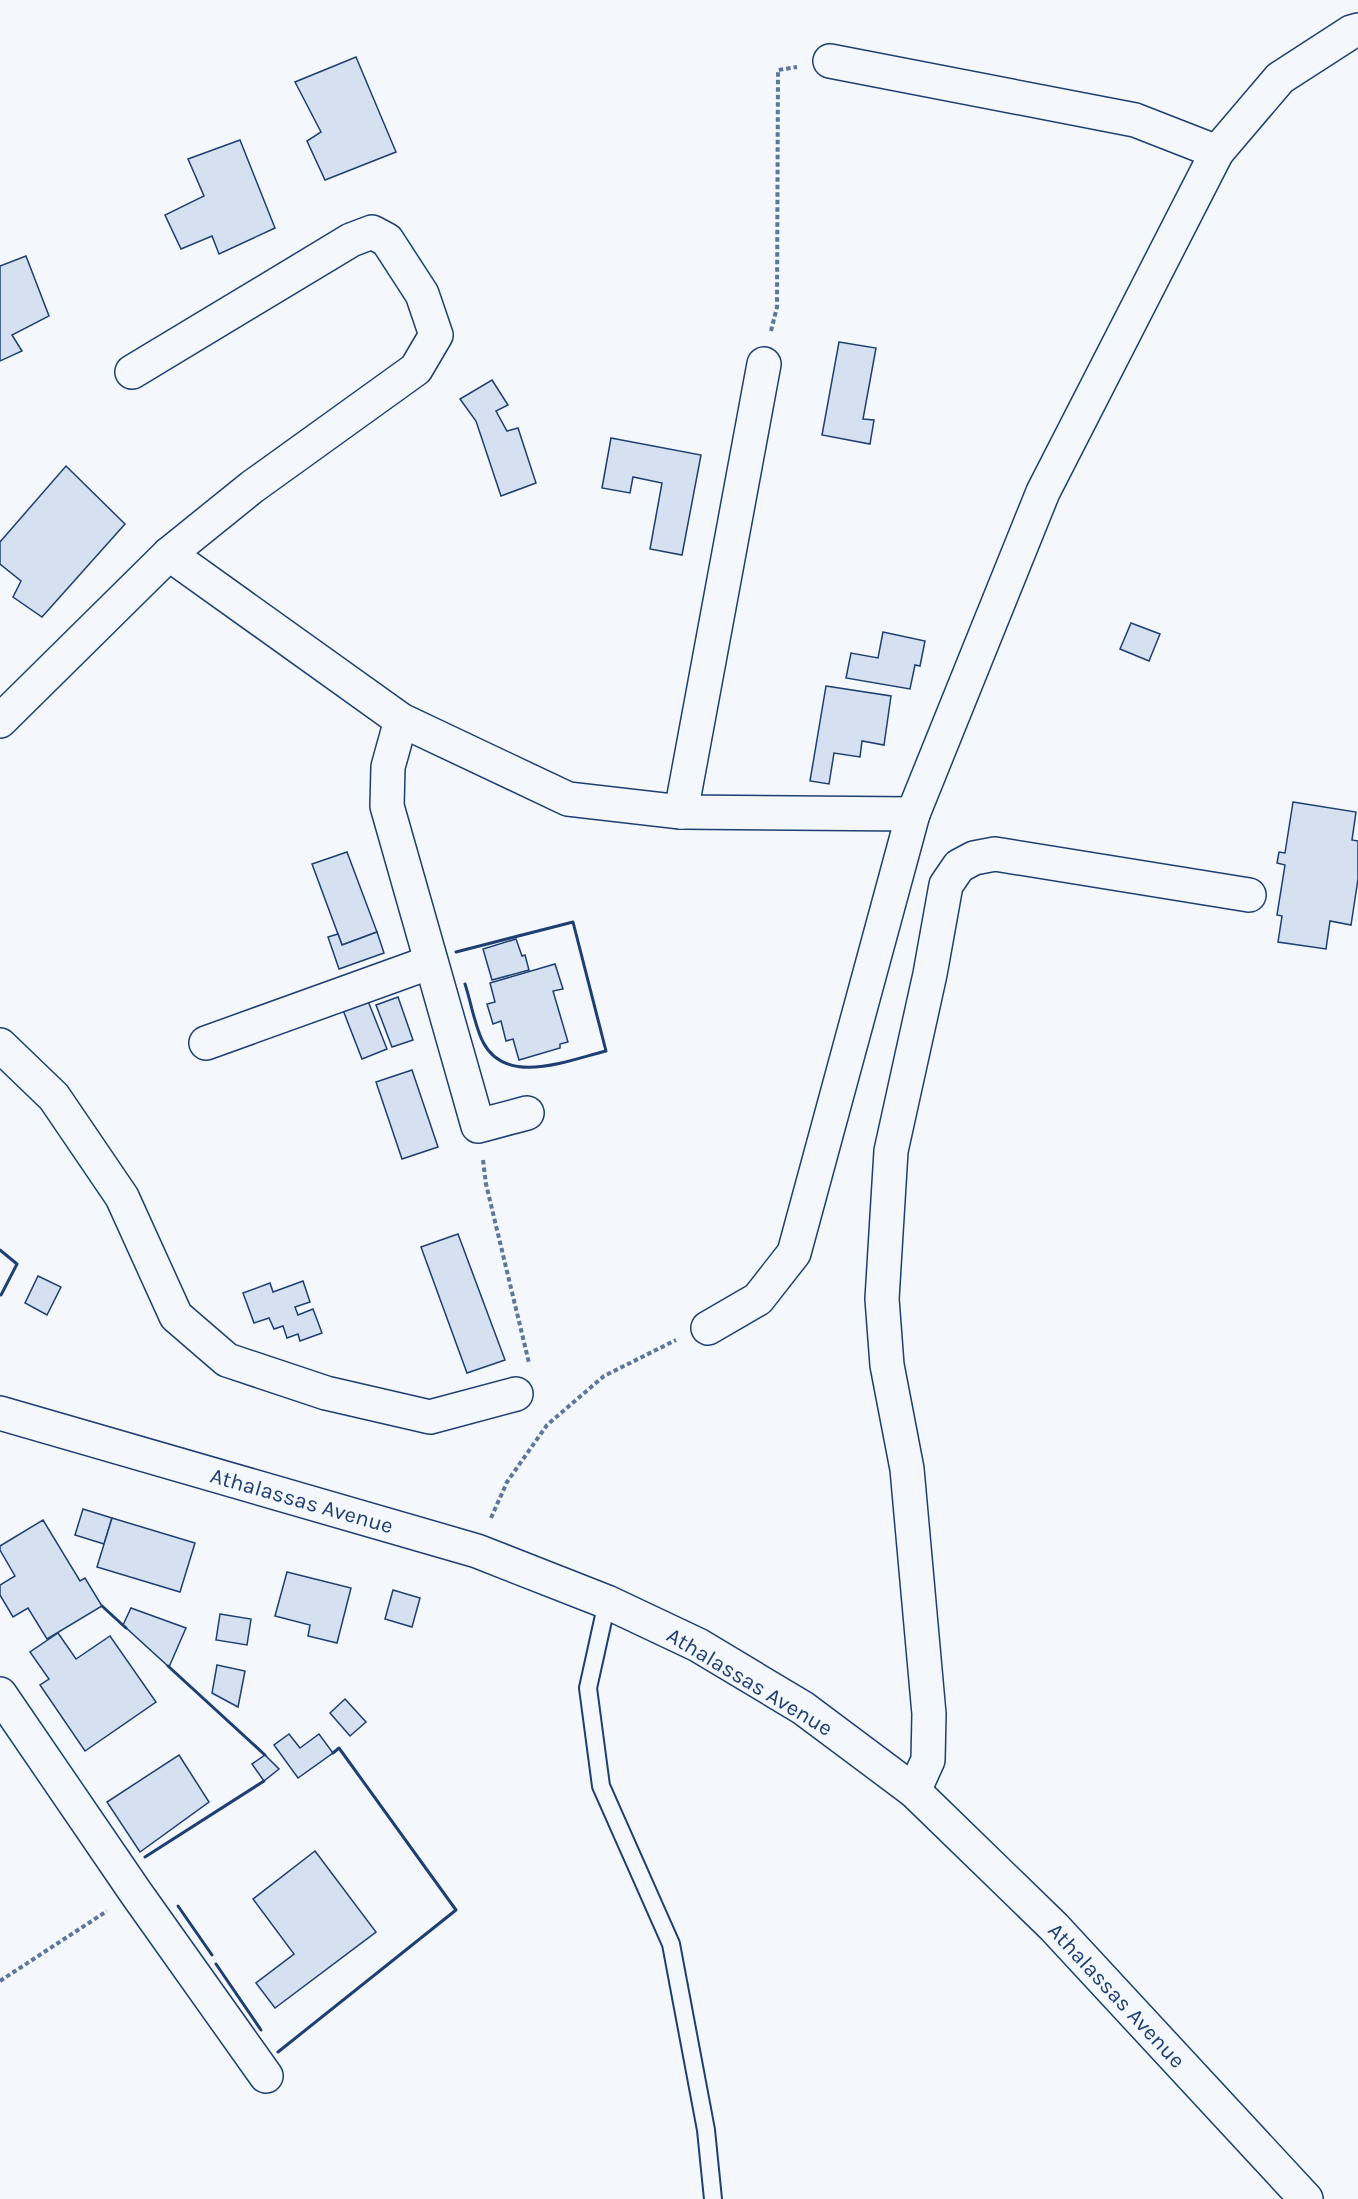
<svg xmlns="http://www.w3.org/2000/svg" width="1358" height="2199" viewBox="0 0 1358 2199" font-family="Karla,sans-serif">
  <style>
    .building { fill: #d5e0f0; stroke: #1d3f73; stroke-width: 1.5 }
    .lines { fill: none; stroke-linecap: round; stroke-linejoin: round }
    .service-casing { stroke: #1d3f73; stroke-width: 20 }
    .minor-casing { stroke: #1d3f73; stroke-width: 36 }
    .secondary-casing { stroke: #1d3f73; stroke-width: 36 }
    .path { stroke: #5e769c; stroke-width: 4; stroke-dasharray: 4.5 3; stroke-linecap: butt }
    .service { stroke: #f4f7fb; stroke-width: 16 }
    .minor { stroke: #f4f7fb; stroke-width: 33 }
    .secondary { stroke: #f4f7fb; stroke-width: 33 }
    .wall { stroke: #1d3f73; stroke-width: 3 }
    .labels { text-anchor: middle; stroke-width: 4.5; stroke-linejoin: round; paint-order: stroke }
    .street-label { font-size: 22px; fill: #1d3f73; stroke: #f4f7fb }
  </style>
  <rect width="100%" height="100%" fill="#f4f7fb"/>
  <g class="building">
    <path d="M356 57 396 152 325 180 307 141 321 132 295 82Z"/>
    <path d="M240 140 275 228 219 254 212 236 181 249 165 215 204 196 188 159Z"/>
    <path d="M26 256 49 316 12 335 22 351 0 361V266Z"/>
    <path d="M839 342 876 348 863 419 874 420 870 444 822 435Z"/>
    <path d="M492 380 508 405 496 411 507 431 518 428 536 483 501 496 476 421 460 399Z"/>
    <path d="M611 438 701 455 682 555 650 549 662 483 633 477 630 493 602 488Z"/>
    <path d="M66 466 125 524 42 617 13 597 21 581 0 564V542Z"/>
    <path d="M1131 623 1160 634 1149 661 1120 649Z"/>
    <path d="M883 632 925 641 920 666 915 665 910 689 846 678 851 653 878 658Z"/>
    <path d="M826 686 891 696 884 745 862 741 860 757 834 753 829 784 810 781Z"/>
    <path d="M1293 802 1356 812 1352 840 1358 841V879L1351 925 1330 921 1326 949 1278 942 1282 916 1277 915 1285 865 1277 863 1279 852 1285 853Z"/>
    <path d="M347 852 377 932 342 945 312 864Z"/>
    <path d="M377 932 384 953 339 969 328 937 338 934 342 945Z"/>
    <path d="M516 939 522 956 525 955 529 970 492 980 483 949Z"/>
    <path d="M555 964 563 989 553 991 568 1042 560 1044V1048L519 1060 513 1039 506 1041 501 1021 493 1024 487 1004 495 1002 490 983Z"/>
    <path d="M366 996 387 1049 362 1059 341 1005Z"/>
    <path d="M398 997 413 1040 392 1047 376 1005Z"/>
    <path d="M412 1070 438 1147 402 1159 376 1082Z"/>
    <path d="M458 1234 505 1360 467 1373 421 1247Z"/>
    <path d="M38 1276 61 1287 47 1315 25 1303Z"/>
    <path d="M303 1281 310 1302 295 1307 298 1315 313 1309 322 1333 300 1341 298 1334 287 1338 283 1326 274 1329 269 1318 254 1323 243 1293 270 1283 273 1292Z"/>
    <path d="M83 1509 112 1518 104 1544 75 1535Z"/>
    <path d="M112 1518 195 1543 180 1592 97 1567Z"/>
    <path d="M43 1520 80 1581 85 1578 102 1606 47 1639 28 1608 13 1617 0 1595V1585L15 1576 0 1550V1546Z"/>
    <path d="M287 1572 351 1588 337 1643 308 1636 310 1625 275 1616Z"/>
    <path d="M393 1590 420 1598 412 1627 385 1619Z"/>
    <path d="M131 1608 186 1628 169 1667 123 1625Z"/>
    <path d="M220 1614 251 1619 247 1645 216 1640Z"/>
    <path d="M58 1633 76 1659 110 1636 156 1702 85 1751 40 1685 49 1679 30 1652Z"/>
    <path d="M217 1665 245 1671 238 1707 212 1693Z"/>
    <path d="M345 1699 366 1722 350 1736 330 1713Z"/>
    <path d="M289 1734 300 1748 319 1734 333 1753 298 1778 274 1745Z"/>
    <path d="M179 1755 209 1802 140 1852 107 1802Z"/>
    <path d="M265 1755 279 1769 264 1781 252 1764Z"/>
    <path d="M315 1851 376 1932 275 2008 256 1983 294 1954 253 1899Z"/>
  </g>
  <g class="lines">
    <g class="service-casing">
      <path id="service" d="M607 1602 588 1688 601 1786 671 1944 706 2130 713 2199"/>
    </g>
    <g class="minor-casing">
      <g id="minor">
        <path d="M1217 152 1280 78 1351 32 1358 30"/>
        <path d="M169 554 401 720 568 799 681 812 913 814"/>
        <path d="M401 720 388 767 387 806 478 1126 527 1113"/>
        <path d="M0 721 169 554 252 487 416 369 436 335 422 294 387 240 372 232 351 240 132 372"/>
        <path d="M681 812 764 364"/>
        <path d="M206 1043 431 962"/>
        <path d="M0 1045 54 1097 122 1197 176 1316 227 1360 326 1393 430 1417 516 1394"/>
        <path d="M708 1328 758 1299 794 1253 913 814 1043 492 1217 152 1135 120 830 61"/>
        <path d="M0 1694 136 1893 266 2076"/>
        <path d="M914 1791 928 1760 929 1714 907 1469 887 1365 882 1299 891 1151 930 974 946 885 959 866 974 858 995 854 1249 895"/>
      </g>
    </g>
    <g class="secondary-casing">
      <path id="secondary" d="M0 1413 477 1551 607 1602 698 1645 803 1708 914 1791 1054 1927 1306 2199"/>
    </g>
    <g class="path">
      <path d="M771 331 777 307 778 70 797 67"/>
      <path d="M483 1160 486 1184 529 1363"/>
      <path d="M491 1518 507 1482 547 1425 604 1376 676 1340"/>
      <path d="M0 1981 107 1911"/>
    </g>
    <use href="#service" class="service"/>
    <use href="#minor" class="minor"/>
    <use href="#secondary" class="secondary"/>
    <g class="wall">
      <path d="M456 952 573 922 606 1051C569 1060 506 1087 483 1042 475 1027 471 1002 465 984"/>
      <path d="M0 1250 17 1264 1 1295"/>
      <path d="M102 1606 126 1628"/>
      <path d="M168 1666 265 1755"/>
      <path d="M145 1857 264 1781"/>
      <path d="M178 1906 212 1955"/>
      <path d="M216 1964 261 2030"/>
      <path d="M278 2052 456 1910 339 1748 333 1753"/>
    </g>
  </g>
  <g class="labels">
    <g class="street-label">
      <text transform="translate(302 1500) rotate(16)" y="8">Athalassas Avenue</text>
      <text transform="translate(750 1681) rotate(31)" y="8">Athalassas Avenue</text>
      <text transform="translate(1117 1995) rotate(47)" y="8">Athalassas Avenue</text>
    </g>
  </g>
</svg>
